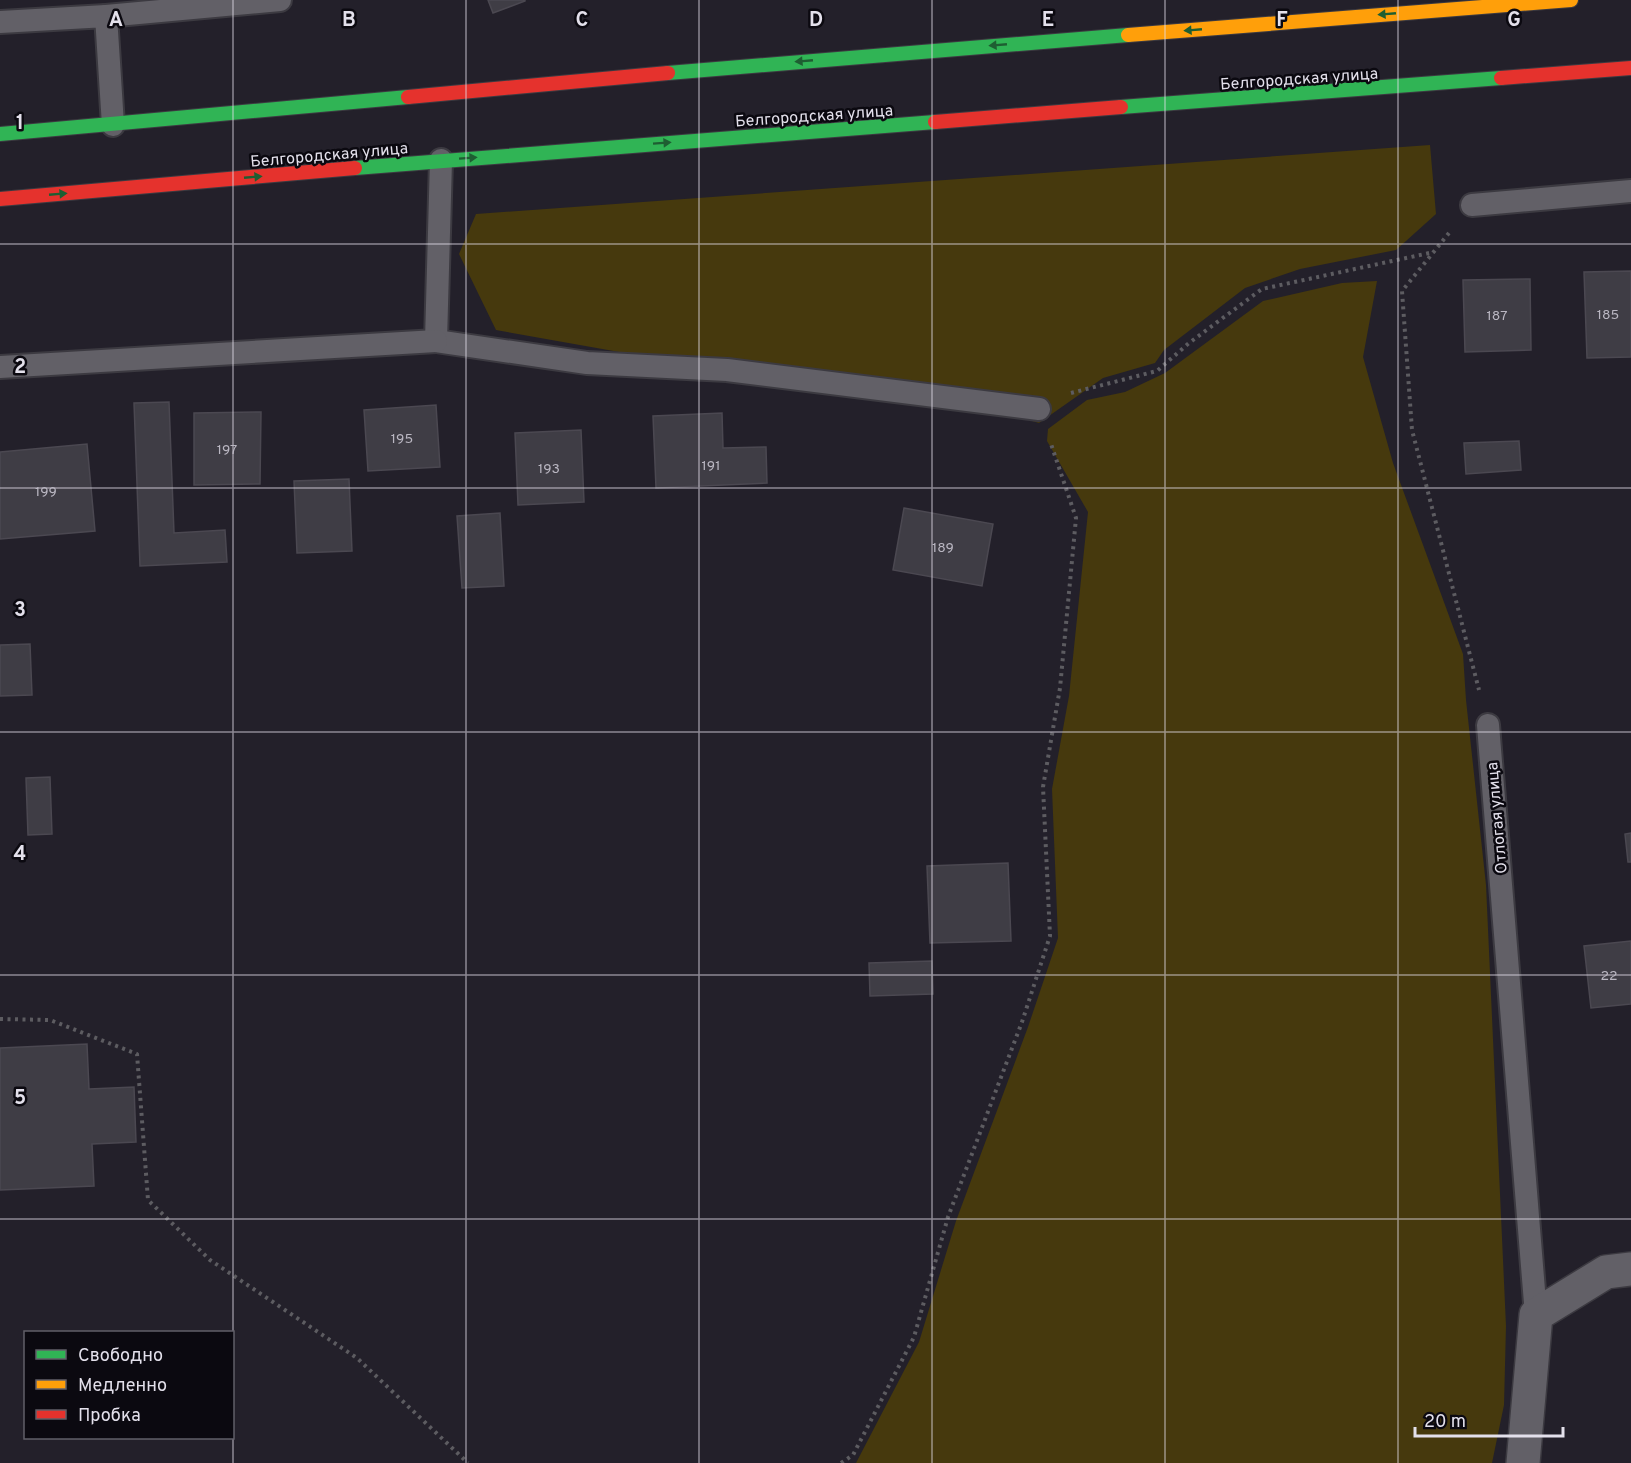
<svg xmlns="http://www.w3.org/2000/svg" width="1631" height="1463" viewBox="0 0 1631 1463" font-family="Overpass,sans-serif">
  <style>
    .green { fill: #46390d }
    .building { fill: #3f3d45; stroke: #4b4851; stroke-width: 1.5 }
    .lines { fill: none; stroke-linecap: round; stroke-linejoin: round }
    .lane-casing { stroke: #3c3a41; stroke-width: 26 }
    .street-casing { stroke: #3c3a41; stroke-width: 36 }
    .fast-casing { stroke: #3c3a41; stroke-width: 16 }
    .slow-casing { stroke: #3c3a41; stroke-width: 16 }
    .jam-casing { stroke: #3c3a41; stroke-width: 16 }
    .path { stroke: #5d5c61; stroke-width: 4; stroke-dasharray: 3 4.5; stroke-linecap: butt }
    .lane { stroke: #626067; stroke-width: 22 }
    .street { stroke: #626067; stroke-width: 33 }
    .fast { stroke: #30b455; stroke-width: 14 }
    .slow { stroke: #ff9f0a; stroke-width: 14 }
    .jam { stroke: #e5322d; stroke-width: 14 }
    .oneway { fill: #1e5e32 }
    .grid { fill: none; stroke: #e3e0eb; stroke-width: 1.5; stroke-opacity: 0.55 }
    .labels { text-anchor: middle; stroke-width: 5; stroke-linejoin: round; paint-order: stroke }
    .number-label { font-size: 14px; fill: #bab7c2 }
    .street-label { font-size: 16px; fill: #e3e0eb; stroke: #0b0910 }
    .grid-label { font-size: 20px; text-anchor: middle; font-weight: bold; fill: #e3e0eb; stroke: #0b0910; stroke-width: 5; stroke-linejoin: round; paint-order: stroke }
  </style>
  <rect width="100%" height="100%" fill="#23202a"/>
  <g class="green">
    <path d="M1430 145 1436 214 1396 250 1300 269 1245 288 1164 350 1155 363 1103 378 1039 423 932 392 653 358 496 330 459 254 476 214Z"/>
    <path d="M1377 281 1363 357 1393 463 1463 654 1466 700 1486 885 1506 1326 1504 1405 1492 1463H856L919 1342 956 1221 1028 1027 1058 938 1052 789 1069 696 1088 512 1047 441 1048 429 1087 400 1125 392 1165 373 1263 301 1342 283Z"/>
  </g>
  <g class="building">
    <path d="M488 0H525V1L493 13Z"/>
    <path d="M1631 271V357L1587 358 1584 272Z"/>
    <path d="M1530 279 1531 350 1465 352 1463 280Z"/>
    <path d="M169 402 174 533 225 530 227 562 140 566 134 403Z"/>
    <path d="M436 405 440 467 368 471 364 410Z"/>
    <path d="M261 412 260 484 194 485V413Z"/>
    <path d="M722 413 723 448 766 447 767 483 656 488 653 416Z"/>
    <path d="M581 430 584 502 518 505 515 433Z"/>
    <path d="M1519 441 1521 470 1466 474 1464 443Z"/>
    <path d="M87 444 95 531 0 539V452Z"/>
    <path d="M349 479 352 551 297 553 294 481Z"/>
    <path d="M904 508 993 524 982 586 893 570Z"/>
    <path d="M500 513 504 586 462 588 457 516Z"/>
    <path d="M30 644 32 695 0 696V645Z"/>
    <path d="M50 777 52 834 28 835 26 778Z"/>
    <path d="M1631 833V862H1628L1625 834Z"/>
    <path d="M1008 863 1011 941 930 943 927 866Z"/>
    <path d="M1631 941V1004L1591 1008 1584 946Z"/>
    <path d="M932 961 933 994 870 996 869 963Z"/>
    <path d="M87 1044 89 1089 134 1087 136 1142 92 1144 94 1186 0 1190V1048Z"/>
  </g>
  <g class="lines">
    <g class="lane-casing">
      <g id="lane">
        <path d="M106 16 280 0"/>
        <path d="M0 22 106 16 113 125"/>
        <path d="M441 160 436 341 587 363 727 370 1039 409"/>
        <path d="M1472 205 1631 191"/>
        <path d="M0 367 436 341"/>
        <path d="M1488 725 1536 1315"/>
      </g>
    </g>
    <g class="street-casing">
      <path id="street" d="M1523 1463 1536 1315 1606 1272 1631 1269"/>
    </g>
    <g class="fast-casing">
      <g id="fast">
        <path d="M668 73 1128 35"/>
        <path d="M1121 107 1501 78"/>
        <path d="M0 134 408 97"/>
        <path d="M355 168 935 122"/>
      </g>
    </g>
    <g class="slow-casing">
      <path id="slow" d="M1128 35 1571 0"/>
    </g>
    <g class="jam-casing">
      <g id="jam">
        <path d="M1501 78 1631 68"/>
        <path d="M408 97 668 73"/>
        <path d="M935 122 1121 107"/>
        <path d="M0 199 355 168"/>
      </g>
    </g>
    <g class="path">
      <path d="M1449 233 1402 291 1412 430 1479 690"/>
      <path d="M1071 393 1157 371 1189 343 1262 289 1434 252"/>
      <path d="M0 1019 50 1020 137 1054 148 1200 210 1260 357 1358 468 1463"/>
      <path d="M841 1463 853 1455 914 1337 948 1217 1022 1022 1050 936 1043 787 1060 688 1076 518 1051 444"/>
    </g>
    <use href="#lane" class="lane"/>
    <use href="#street" class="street"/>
    <use href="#fast" class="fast"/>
    <use href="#slow" class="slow"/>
    <use href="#jam" class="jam"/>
  </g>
  <defs><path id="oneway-solid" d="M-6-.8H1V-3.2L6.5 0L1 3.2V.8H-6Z" transform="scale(1.5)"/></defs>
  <g class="oneway">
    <use href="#oneway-solid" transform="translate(1387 14) rotate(175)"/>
    <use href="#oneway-solid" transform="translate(1193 30) rotate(175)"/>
    <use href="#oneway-solid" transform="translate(998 45) rotate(175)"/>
    <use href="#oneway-solid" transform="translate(804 61) rotate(175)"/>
    <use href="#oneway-solid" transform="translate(662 143) rotate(-4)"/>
    <use href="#oneway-solid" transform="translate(468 158) rotate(-4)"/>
    <use href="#oneway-solid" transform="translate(253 177) rotate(-5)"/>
    <use href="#oneway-solid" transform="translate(58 194) rotate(-5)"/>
  </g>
  <path class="grid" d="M233 0V1463M466 0V1463M699 0V1463M932 0V1463M1165 0V1463M1398 0V1463M0 244H1631M0 488H1631M0 732H1631M0 975H1631M0 1219H1631"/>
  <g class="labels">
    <g class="number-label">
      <text x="1608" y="319">185</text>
      <text x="1497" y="320">187</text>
      <text x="402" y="443">195</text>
      <text x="227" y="454">197</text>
      <text x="711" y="470">191</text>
      <text x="549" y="473">193</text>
      <text x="46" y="496">199</text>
      <text x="943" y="552">189</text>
      <text x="1609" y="980">22</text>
    </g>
    <g class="street-label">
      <text transform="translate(1299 78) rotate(-4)" y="6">Белгородская улица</text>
      <text transform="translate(814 115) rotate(-4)" y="6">Белгородская улица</text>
      <text transform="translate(329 154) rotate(-5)" y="6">Белгородская улица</text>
      <text transform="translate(1496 818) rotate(-95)" y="6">Отлогая улица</text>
    </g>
  </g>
  <g class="grid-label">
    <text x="116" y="26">A</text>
    <text x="349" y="26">B</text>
    <text x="582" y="26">C</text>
    <text x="816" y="26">D</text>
    <text x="1048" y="26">E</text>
    <text x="1282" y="26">F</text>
    <text x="1514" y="26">G</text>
    <text x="20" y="129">1</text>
    <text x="20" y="373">2</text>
    <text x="20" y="616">3</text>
    <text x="20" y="860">4</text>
    <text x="20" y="1104">5</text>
  </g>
  <rect x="24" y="1331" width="210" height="108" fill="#0b0910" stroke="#615f68" stroke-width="1.5"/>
  <rect x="36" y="1350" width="30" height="9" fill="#30b455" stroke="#615f68" stroke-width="1.5"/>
  <text x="78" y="1361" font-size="18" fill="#e3e0eb">Свободно</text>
  <rect x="36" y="1380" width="30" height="9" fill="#ff9f0a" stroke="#615f68" stroke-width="1.5"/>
  <text x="78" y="1391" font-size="18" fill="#e3e0eb">Медленно</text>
  <rect x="36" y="1410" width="30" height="9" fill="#e5322d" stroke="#615f68" stroke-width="1.5"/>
  <text x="78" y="1421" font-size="18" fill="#e3e0eb">Пробка</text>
  <path d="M1415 1427v9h148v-9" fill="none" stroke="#e3e0eb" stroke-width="3"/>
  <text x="1424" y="1427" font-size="18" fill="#e3e0eb" stroke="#0b0910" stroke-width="4.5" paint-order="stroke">20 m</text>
</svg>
